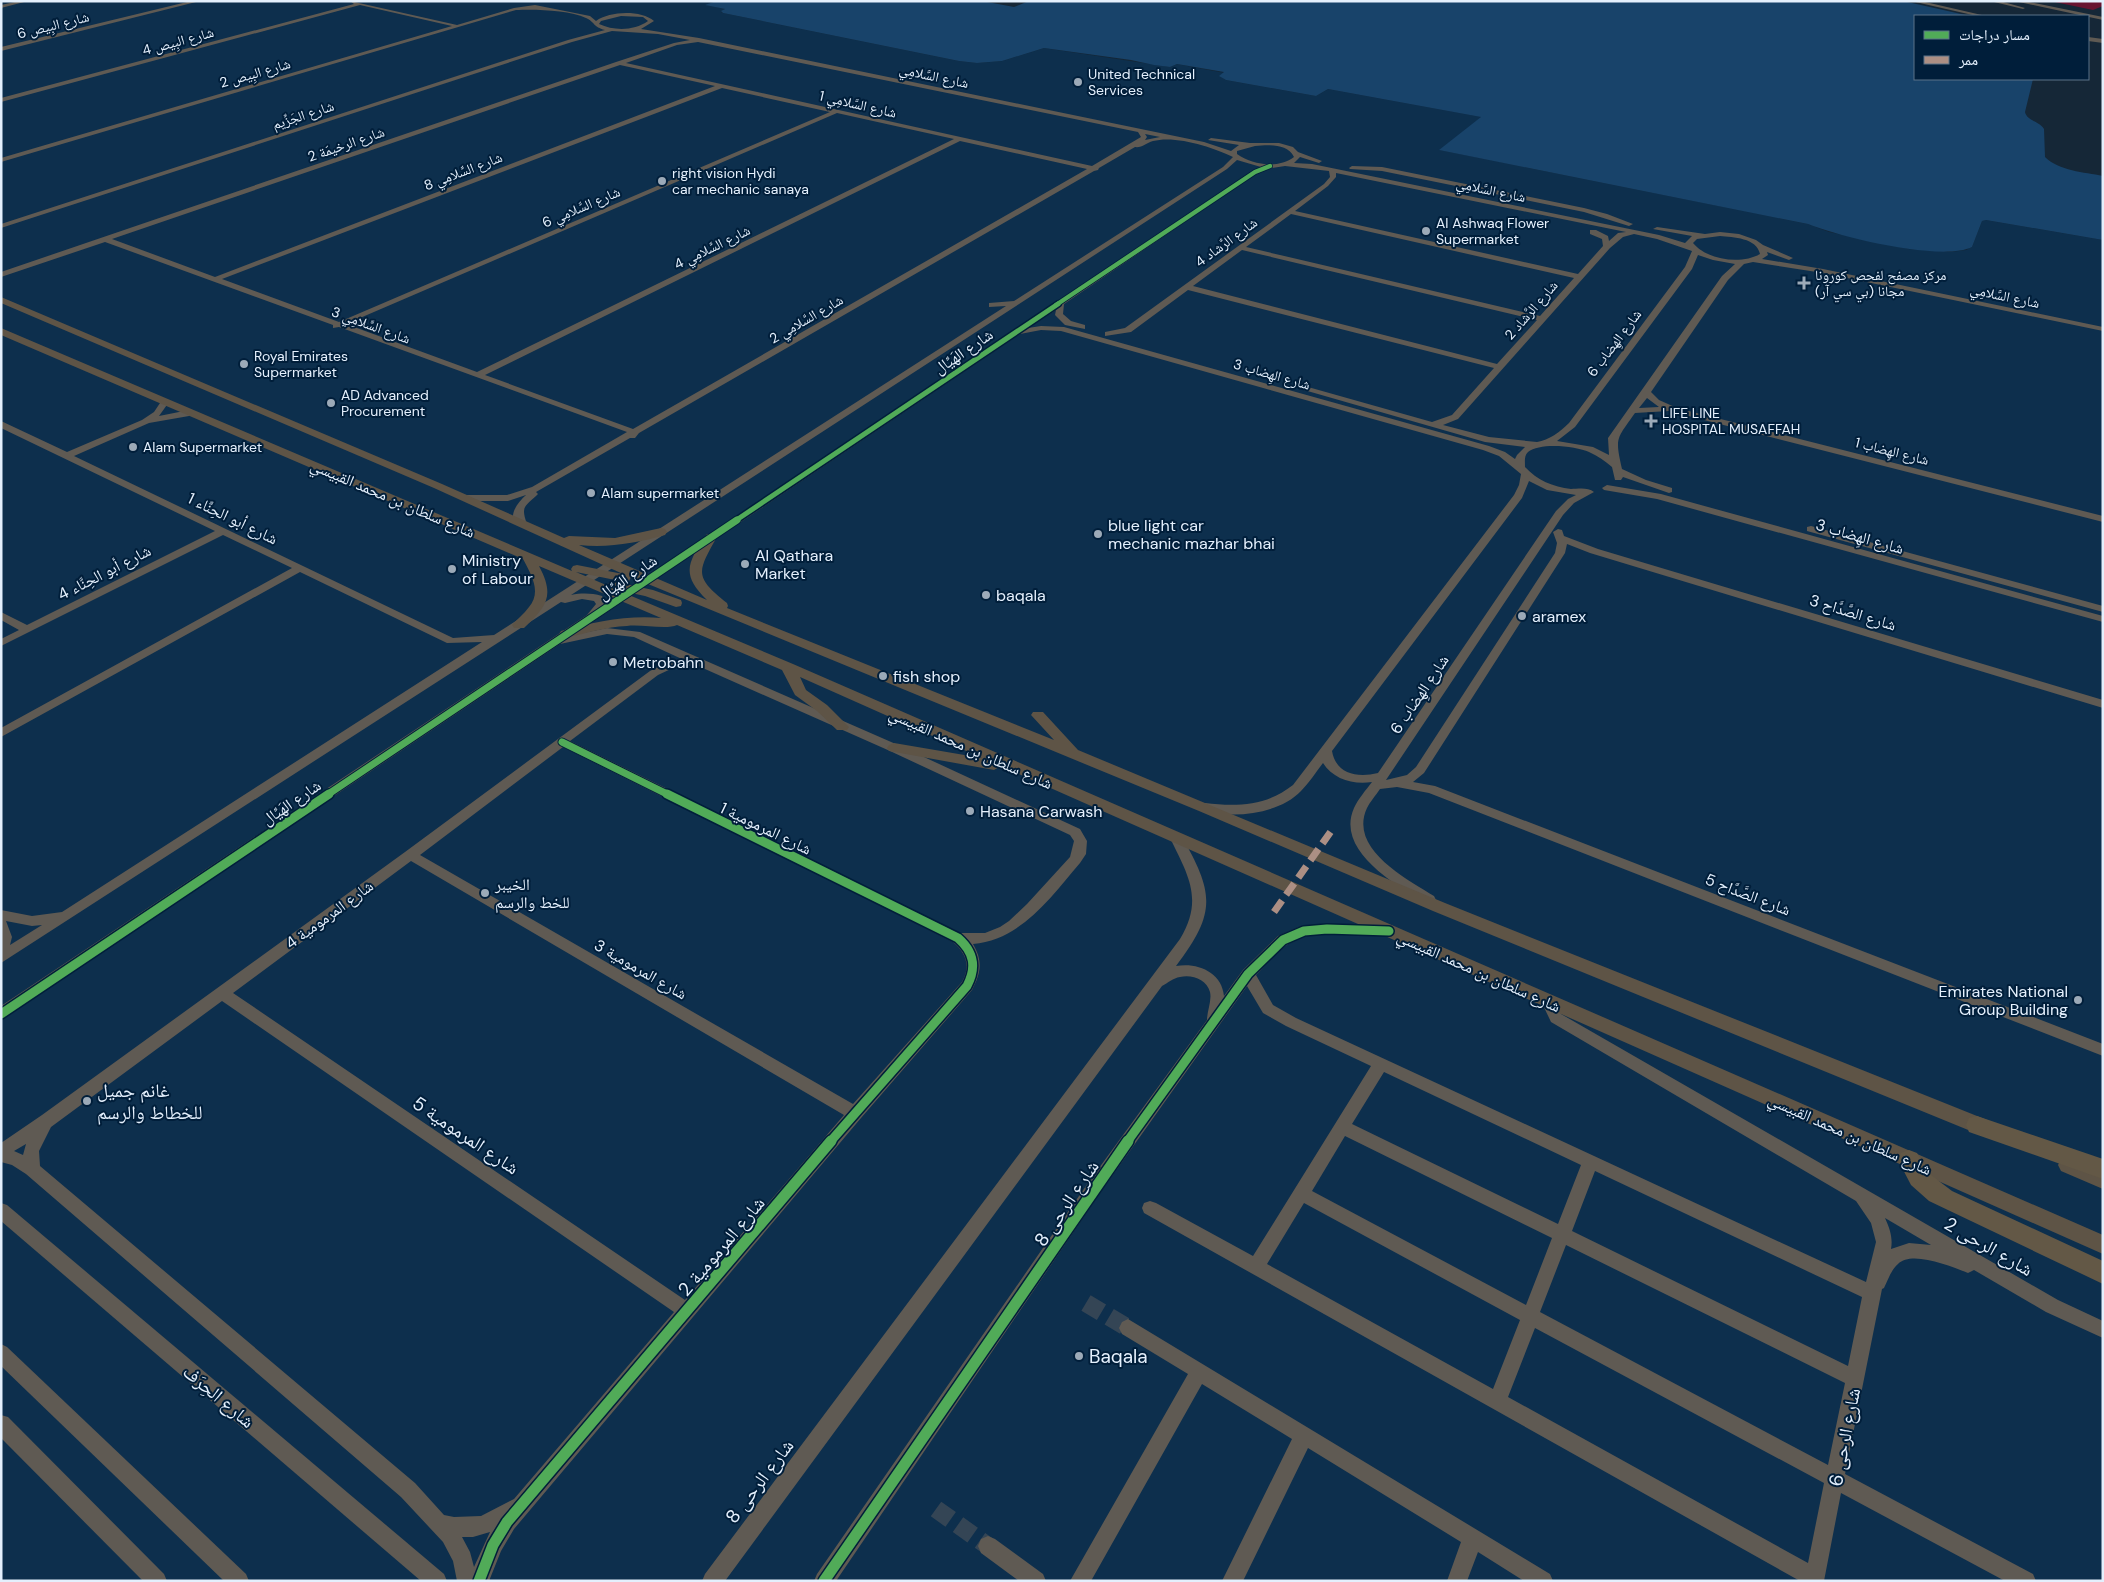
<svg xmlns="http://www.w3.org/2000/svg" width="2104" height="1582" viewBox="0 0 2104 1582" font-family="'DM Sans','Noto Naskh Arabic',sans-serif">
  <style>
    .built { fill: #0d2f4d }
    .green { fill: #681431 }
    .water { fill: #18436a }
    .lines { fill: none; stroke-linecap: round; stroke-linejoin: round }
    .minor-tunnel { stroke: #344555; stroke-width: 18; stroke-dasharray: 18 9; stroke-linecap: butt }
    .minor { fill: #5f5a53; fill-rule: evenodd }
    .major { fill: #5e5446; fill-rule: evenodd }
    .highway { fill: #635846; fill-rule: evenodd }
    .quiet { stroke: #ac8f84; stroke-width: 7; stroke-dasharray: 14 7; stroke-linecap: butt }
    .cycleway-far4-casing { stroke: #001e3a; stroke-width: 6 }
    .cycleway-far3-casing { stroke: #001e3a; stroke-width: 8 }
    .cycleway-far2-casing { stroke: #001e3a; stroke-width: 9 }
    .cycleway-far1-casing { stroke: #001e3a; stroke-width: 12 }
    .cycleway-casing { stroke: #001e3a; stroke-width: 14 }
    .cycleway-far4 { stroke: #51ab58; stroke-width: 4.5 }
    .cycleway-far3 { stroke: #51ab58; stroke-width: 5 }
    .cycleway-far2 { stroke: #51ab58; stroke-width: 7 }
    .cycleway-far1 { stroke: #51ab58; stroke-width: 9 }
    .cycleway { stroke: #51ab58; stroke-width: 11 }
    .poi-dot { fill: #9caab8; stroke: #001e3a; stroke-width: 2 }
    .labels { text-anchor: middle; stroke-width: 4; stroke-linejoin: round; paint-order: stroke }
    .far-street-label { font-size: 14px; fill: #e4f0fd; stroke: #001e3a }
    .far-poi-label { font-size: 14px; fill: #e4f0fd; stroke: #001e3a; text-anchor: start }
    .street-label { font-size: 16px; fill: #e4f0fd; stroke: #001e3a }
    .poi-label { font-size: 16px; fill: #e4f0fd; stroke: #001e3a; text-anchor: start }
    .near-poi-label { font-size: 19px; fill: #e4f0fd; stroke: #001e3a; text-anchor: start }
    .near-street-label { font-size: 19px; fill: #e4f0fd; stroke: #001e3a }
  </style>
  <rect width="100%" height="100%" fill="#152737"/>
  <path class="built" d="M1 1H716L707 5 725 9 721 12 723 13 959 61 977 63 1002 61 1044 48 1170 67 1177 64 1225 73 1220 76 1226 80 1316 96 1328 89 1482 117 1440 150 1808 224 1829 232 1909 249 1951 252 1966 250 1972 247 1982 221 1986 220 2103 240V1581H1Z"/>
  <path class="green" d="M2050 1H2103V6L2093 10Z"/>
  <path class="water" d="M716 1H982L1014 7 1029 1H1903L1970 16H1915V79H2033L2025 112C2027 121 2039 121 2044 129L2045 157C2059 171 2084 172 2103 176V240L1986 220 1982 221 1972 247C1942 262 1840 237 1808 224L1439 150 1481 117 1328 89 1316 96 1226 80 1219 76 1224 72 1177 64 1170 67 1154 65 1131 60 1044 48 1002 61 977 63 959 61 723 13 721 11 725 9 705 5Z"/>
  <g class="lines">
    <g class="minor-tunnel">
      <path d="M1086 1303 1128 1328"/>
      <path d="M936 1509 988 1546"/>
    </g>
    <g class="minor">
      <path d="M19 1H28L1 8V5Z"/>
      <path d="M191 1H200L1 51V47Z"/>
      <path d="M350 1 457 25 514 8 535 5 590 16 596 21C610 11 641 10 654 21L641 29 699 38 1204 142 1231 151 1239 145 1208 140 1211 138 1250 143H1279L1293 147 1298 152 1322 161 1319 163 1300 157 1294 163 1312 164 1659 235 1685 243 1692 236 1653 229 1657 227 1705 234 1720 232 1739 234 1756 240 1763 245 1793 258 1789 260 1767 252 1768 255 1762 259 1823 269 2103 327V331L1823 273 1753 262 1744 264 1728 280 1651 392 1659 400 1677 408 2103 516V522L1669 411 1635 413C1616 440 1615 437 1622 469L1646 480 1672 488V492L1669 493 1623 477 1621 480H1615L1612 467C1605 461 1598 456 1589 452 1576 446 1540 442 1528 452 1524 456 1525 461 1525 467 1537 480 1553 487 1571 489 1578 489 1588 487 1594 492L1574 503 1563 515 1386 780 1407 775 1416 767 1555 553 1557 543 1553 532 1558 529 1562 530 1564 536 1598 549 2103 700V708L1590 553 1567 544 1565 553 1424 773 1413 782 1435 786 2103 1044V1056L1429 793 1397 787 1380 789C1376 795 1370 802 1367 808 1348 849 1407 879 1434 896L1436 900 1434 904H1424C1396 884 1335 851 1354 808 1358 799 1366 790 1372 782 1353 785 1333 779 1323 763 1316 772 1309 783 1301 791 1278 815 1231 819 1201 810L1199 807 1201 804 1205 803C1237 807 1266 806 1293 785L1514 495 1519 485 1521 474 1499 456 1483 450 1061 331 1041 330 1020 334 573 635 607 628 640 632 898 745 1080 829 1087 841 1086 854 1080 863C1050 898 1021 940 973 944 983 961 981 973 972 990L861 1118 514 1529 501 1551 489 1581H457L453 1561 443 1542 401 1497 26 1174 12 1165 1 1162V1143L42 1115 405 852 650 671 666 663 684 660 634 637 607 634 560 644 1 1020V1006L587 615 596 604 594 601 582 599 565 603 561 602 1 963V910L32 916 62 912 482 642 447 643 300 572 1 737V728L292 568 223 535 1 646V639L19 630 1 620V612L27 625 215 531 1 428V421L67 452 142 420 154 412 162 400H168L169 402 159 416 189 410 193 413 189 416 149 423 74 456 453 638 494 635 1006 306 989 307V303L1014 301 1223 167 1233 157C1213 147 1175 135 1153 141 1146 143 1142 148 1135 147L1099 168 1098 170 1094 171 639 433 635 438H630L536 492 538 494 536 496C524 507 521 507 527 524L522 527C504 520 517 503 526 495L508 501H466L461 498 466 495H507L532 487 627 432 339 327 333 328V325L105 242 1 277V272L616 62 674 43 690 40 658 34 612 31 572 42 1 228V224L568 40 605 30C593 27 595 22 586 18 569 10 535 9 516 10L1 162V158L452 26 360 5 1 102V98L354 4ZM621 16 643 17 648 21C634 31 614 31 599 24L601 21ZM698 42 1138 132 1141 137 1092 166 626 63 677 45ZM620 65 715 86 215 277 112 239ZM722 88 830 112 339 322 222 279ZM837 113 954 139 477 372 346 324ZM1145 134 1160 137 1145 140 1147 137ZM960 141 1087 169 633 429 485 375ZM1255 146C1268 145 1287 143 1294 157 1279 169 1252 165 1237 154V151ZM1237 160 1261 167 1253 171 606 603 602 596C591 593 582 593 571 595L1227 169ZM1285 166 1329 171 1330 177 1324 184 1125 328 1105 332V336L1131 332 1188 290 1494 368 1452 415 1432 422 1308 387 1304 390 1485 442 1525 447 1517 455 1515 459 1505 452 1489 446 1064 327 1041 326 1028 328 1056 310 1055 315 1065 325 1085 329V325L1071 321 1063 314 1064 304 1257 173 1272 168ZM1336 173 1626 232 1618 233 1609 241 1608 236 1596 230H1590V234L1602 239 1603 246 1578 274 1295 211 1328 186 1336 177ZM1291 214 1574 278 1540 316 1246 247ZM1634 234 1657 239 1692 251 1685 267 1569 423C1560 432 1549 440 1537 442L1489 437 1443 425 1458 419 1610 248 1623 237ZM1720 236C1733 237 1757 238 1760 254 1741 265 1707 260 1693 243L1697 239ZM1242 250 1537 320 1497 364 1193 286ZM1698 255 1713 260 1735 264 1722 276 1608 438 1609 455 1593 447 1557 441 1575 427 1692 269ZM1647 398 1659 407 1639 408ZM1529 481 1547 490 1576 495 1568 499 1556 511 1378 773C1357 778 1336 774 1332 751L1522 498ZM696 665 890 751 1070 835 1074 841 1070 857 1027 904 1009 921 1000 927 985 933H960L570 741 658 675 673 668ZM563 747 953 942C966 953 971 966 962 982L853 1104 420 855ZM411 861 844 1115 685 1300 233 993ZM6 921 32 926 42 925 10 945 12 937ZM222 1001 674 1312 514 1499 481 1516 454 1517 444 1515 415 1483 40 1166 39 1151 51 1127ZM26 1144 23 1155 14 1151ZM490 1532 474 1567 470 1552 462 1537H473Z"/>
      <path d="M1911 1H1921L1986 16H1977Z"/>
      <path d="M1990 1H2000L2025 8 2023 9Z"/>
      <path d="M2014 1H2024L2103 17V20Z"/>
      <path d="M2088 37 2103 39V43L2088 41Z"/>
      <path d="M1352 166 1382 167 1584 208 1607 214 1633 224 1629 226 1584 212 1382 171 1350 169 1349 168Z"/>
      <path d="M1607 485 1661 494 2103 616V622L1657 499 1604 490 1602 488Z"/>
      <path d="M1811 526 2103 606V612L1807 531V527Z"/>
      <path d="M1176 833 1181 835C1214 893 1217 912 1176 966 1197 962 1222 972 1224 996L1243 970 1278 936 1299 927 1327 924 1394 927 1396 931 1394 935 1389 936C1358 935 1318 927 1290 943 1277 950 1266 965 1256 975L1273 1005 1296 1018 1866 1282 1876 1242 1871 1223 1856 1201 1551 1022 1541 1001 1543 997 1548 995 1553 997 1561 1014 2058 1300 2103 1321V1338L2046 1312 1974 1270 1968 1273C1952 1267 1912 1250 1898 1264 1891 1270 1888 1280 1884 1288L1882 1289 1845 1474 2033 1574 2036 1581H2005L1841 1493 1824 1581H1800L1144 1213 1142 1208 1144 1203 1150 1201 1156 1203 1253 1256 1371 1066 1286 1026 1263 1013 1247 986 1100 1193 836 1581H814L817 1574 1088 1183 1207 1020C1207 1011 1212 1001 1210 992 1207 979 1191 974 1180 977 1173 978 1168 983 1162 986L725 1581H702L705 1574 1180 939C1204 899 1188 875 1170 838L1171 835ZM1384 1072 1581 1165 1558 1224 1352 1124ZM1345 1136 1552 1238 1526 1305 1312 1191ZM1595 1171 1862 1297 1848 1366 1572 1231ZM1304 1203 1520 1320 1493 1389 1267 1264ZM1885 1218 1931 1245 1909 1243 1891 1249C1893 1238 1890 1229 1885 1218ZM1566 1245 1845 1383 1828 1465 1540 1312ZM1535 1328 1824 1483 1808 1563 1508 1397Z"/>
      <path d="M1 1203 7 1205 444 1574 447 1581H421L1 1221Z"/>
      <path d="M1128 1319 1550 1574 1553 1581H1524L1478 1552 1467 1581H1447L1461 1542 1308 1448 1243 1581H1222L1292 1439 1202 1384 1091 1581H1070L1188 1374 1122 1334 1119 1328 1122 1322Z"/>
      <path d="M1 1344 7 1347 246 1574 249 1581H224L1 1366Z"/>
      <path d="M1 1415 8 1417 164 1574 167 1581H143L1 1438Z"/>
      <path d="M988 1536 995 1539 1043 1574 1046 1581H1019L981 1553 978 1546 981 1539Z"/>
    </g>
    <g class="major">
      <path d="M1 297 442 484 564 538 569 536 615 538 661 528 665 529 667 532 665 535C637 543 609 548 579 545L707 600C680 574 688 562 707 534H715L717 537C697 572 694 577 727 603L728 606 727 608 1054 740 1031 715 1033 712H1043L1078 750 1445 903 1992 1122 1994 1128 1992 1134 1985 1136 1978 1134 1433 911 1199 811 631 577 629 581 625 582 576 572 606 585 612 581 653 590 681 600 682 603 681 606 676 607 645 596 617 590 793 664 2103 1235V1254L1001 766 994 770 889 751 887 748 889 745 894 743 982 758 800 677 806 690 827 705 849 727 847 730H837L817 711 795 695 782 670 677 625C667 630 641 624 627 626 606 627 586 633 566 638L561 637 559 634 561 631C594 622 627 615 661 618L539 566C555 596 547 606 524 628H514L512 625C517 619 524 614 529 607 542 592 531 574 523 559L1 335V328L572 571 571 569 573 566 577 565 623 574 434 488 1 303Z"/>
      <path d="M2068 1156 2103 1171V1189L2061 1171 2058 1165 2061 1159Z"/>
    </g>
    <g class="highway">
      <path d="M1977 1116 2103 1159V1179L1969 1132 1966 1125 1969 1118Z"/>
      <path d="M1909 1150 1917 1153 1931 1175 1952 1191 2103 1261V1284L1929 1201 1911 1185 1898 1160 1901 1153Z"/>
    </g>
    <path class="quiet" d="M1274 912 1334 827"/>
    <g class="cycleway-far4-casing">
      <path id="cycleway-far4" d="M1056 305 1255 172 1270 166"/>
    </g>
    <g class="cycleway-far3-casing">
      <path id="cycleway-far3" d="M735 521 1058 304"/>
    </g>
    <g class="cycleway-far2-casing">
      <g id="cycleway-far2">
        <path d="M562 742 669 795"/>
        <path d="M327 795 737 520"/>
      </g>
    </g>
    <g class="cycleway-far1-casing">
      <g id="cycleway-far1">
        <path d="M667 794 958 938C974 952 977 967 967 986L830 1142"/>
        <path d="M1 1014 329 794"/>
        <path d="M1127 1142 1248 974 1283 940 1304 931 1327 929 1389 931"/>
      </g>
    </g>
    <g class="cycleway-casing">
      <g id="cycleway">
        <path d="M479 1581 493 1545 507 1522 831 1141"/>
        <path d="M824 1581 1128 1141"/>
      </g>
    </g>
    <use href="#cycleway-far4" class="cycleway-far4"/>
    <use href="#cycleway-far3" class="cycleway-far3"/>
    <use href="#cycleway-far2" class="cycleway-far2"/>
    <use href="#cycleway-far1" class="cycleway-far1"/>
    <use href="#cycleway" class="cycleway"/>
  </g>
  <g class="poi-dot">
    <circle cx="1078" cy="82" r="5"/>
    <circle cx="662" cy="181" r="5"/>
    <circle cx="1426" cy="231" r="5"/>
    <path d="M1801.5 275.5h5v5h5v5h-5v5h-5v-5h-5v-5h5z"/>
    <circle cx="244" cy="364" r="5"/>
    <circle cx="331" cy="403" r="5"/>
    <path d="M1648.5 413.5h5v5h5v5h-5v5h-5v-5h-5v-5h5z"/>
    <circle cx="133" cy="447" r="5"/>
    <circle cx="591" cy="493" r="5"/>
    <circle cx="1098" cy="534" r="5"/>
    <circle cx="745" cy="564" r="5"/>
    <circle cx="452" cy="569" r="5"/>
    <circle cx="986" cy="595" r="5"/>
    <circle cx="1522" cy="616" r="5"/>
    <circle cx="613" cy="662" r="5"/>
    <circle cx="883" cy="676" r="5"/>
    <circle cx="970" cy="811" r="5"/>
    <circle cx="485" cy="893" r="5"/>
    <circle cx="2078" cy="1000" r="5"/>
    <circle cx="87" cy="1101" r="5"/>
    <circle cx="1079" cy="1356" r="5"/>
  </g>
  <g class="labels">
    <g class="far-street-label">
      <text transform="translate(53 25) rotate(-14)" y="5">شارع البِيص 6</text>
      <text transform="translate(178 41) rotate(-15)" y="5">شارع البِيص 4</text>
      <text transform="translate(255 73) rotate(-16)" y="5">شارع البِيص 2</text>
      <text transform="translate(934 76) rotate(12)" y="5">شارع السَّلامِي</text>
      <text transform="translate(858 104) rotate(13)" y="5">شارع السَّلامِي 1</text>
      <text transform="translate(303 115) rotate(-18)" y="5">شارع الجَزِّيم</text>
      <text transform="translate(346 144) rotate(-19)" y="5">شارع الرخيمَة 2</text>
      <text transform="translate(463 171) rotate(-21)" y="5">شارع السَّلامِي 8</text>
      <text transform="translate(1491 190) rotate(12)" y="5">شارع السَّلامِي</text>
      <text transform="translate(581 207) rotate(-23)" y="5">شارع السَّلامِي 6</text>
      <text transform="translate(1226 242) rotate(-36)" y="5">شارع الرَّشاد 4</text>
      <text transform="translate(712 247) rotate(-26)" y="5">شارع السَّلامِي 4</text>
      <text transform="translate(2005 296) rotate(12)" y="5">شارع السَّلامِي</text>
      <text transform="translate(1531 310) rotate(-49)" y="5">شارع الرَّشاد 2</text>
      <text transform="translate(806 319) rotate(-30)" y="5">شارع السَّلامِي 2</text>
      <text transform="translate(371 325) rotate(20)" y="5">شارع السَّلامِي 3</text>
      <text transform="translate(1614 343) rotate(-53)" y="5">شارع الهِضاب 6</text>
      <text transform="translate(1272 374) rotate(16)" y="5">شارع الهِضاب 3</text>
      <text transform="translate(1892 451) rotate(14)" y="5">شارع الهِضاب 1</text>
    </g>
    <g class="far-poi-label">
      <text x="1088" y="79">United Technical<tspan x="1088" dy="16">Services</tspan></text>
      <text x="672" y="178">right vision Hydi<tspan x="672" dy="16">car mechanic sanaya</tspan></text>
      <text x="1436" y="228">Al Ashwaq Flower<tspan x="1436" dy="16">Supermarket</tspan></text>
      <text x="1815" y="280">مركز مصفح لفحص كورونا<tspan x="1815" dy="16">(بي سي آر) مجانا</tspan></text>
      <text x="254" y="361">Royal Emirates<tspan x="254" dy="16">Supermarket</tspan></text>
      <text x="341" y="400">AD Advanced<tspan x="341" dy="16">Procurement</tspan></text>
      <text x="1662" y="418">LIFE LINE<tspan x="1662" dy="16">HOSPITAL MUSAFFAH</tspan></text>
      <text x="143" y="452">Alam Supermarket</text>
      <text x="601" y="498">Alam supermarket</text>
    </g>
    <g class="street-label">
      <text transform="translate(963 351) rotate(-34)" y="6">شارع الهَيَّال</text>
      <text transform="translate(393 498) rotate(23)" y="6">شارع سلطان بن محمد القبيسي</text>
      <text transform="translate(233 518) rotate(26)" y="6">شارع أبو الحِنَّاء 1</text>
      <text transform="translate(1860 536) rotate(16)" y="6">شارع الهِضاب 3</text>
      <text transform="translate(104 572) rotate(-27)" y="6">شارع أبو الحِنَّاء 4</text>
      <text transform="translate(627 577) rotate(-34)" y="6">شارع الهَيَّال</text>
      <text transform="translate(1853 612) rotate(17)" y="6">شارع الصَّدَّاح 3</text>
      <text transform="translate(1419 694) rotate(-56)" y="6">شارع الهِضاب 6</text>
      <text transform="translate(971 748) rotate(24)" y="6">شارع سلطان بن محمد القبيسي</text>
      <text transform="translate(291 802) rotate(-34)" y="6">شارع الهَيَّال</text>
      <text transform="translate(766 828) rotate(26)" y="6">شارع المرمومية 1</text>
      <text transform="translate(1748 894) rotate(21)" y="6">شارع الصَّدَّاح 5</text>
      <text transform="translate(329 914) rotate(-36)" y="6">شارع المرمومية 4</text>
      <text transform="translate(641 969) rotate(30)" y="6">شارع المرمومية 3</text>
      <text transform="translate(1479 971) rotate(24)" y="6">شارع سلطان بن محمد القبيسي</text>
      <text transform="translate(1850 1134) rotate(24)" y="6">شارع سلطان بن محمد القبيسي</text>
    </g>
    <g class="poi-label">
      <text x="1108" y="531">blue light car<tspan x="1108" dy="18">mechanic mazhar bhai</tspan></text>
      <text x="755" y="561">Al Qathara<tspan x="755" dy="18">Market</tspan></text>
      <text x="462" y="566">Ministry<tspan x="462" dy="18">of Labour</tspan></text>
      <text x="996" y="601">baqala</text>
      <text x="1532" y="622">aramex</text>
      <text x="623" y="668">Metrobahn</text>
      <text x="893" y="682">fish shop</text>
      <text x="980" y="817">Hasana Carwash</text>
      <text x="495" y="890">الخیبر<tspan x="495" dy="18">للخط والرسم</tspan></text>
      <text x="2068" y="997" text-anchor="end">Emirates National<tspan x="2068" dy="18">Group Building</tspan></text>
    </g>
    <g class="near-poi-label">
      <text x="97" y="1097">غانم جمیل<tspan x="97" dy="22">للخطاط والرسم</tspan></text>
      <text x="1089" y="1363">Baqala</text>
    </g>
    <g class="near-street-label">
      <text transform="translate(466 1135) rotate(34)" y="7">شارع المرمومية 5</text>
      <text transform="translate(1066 1203) rotate(-56)" y="7">شارع الرحى 8</text>
      <text transform="translate(721 1246) rotate(-50)" y="7">شارع المرمومية 2</text>
      <text transform="translate(1989 1246) rotate(30)" y="7">شارع الرحى 2</text>
      <text transform="translate(219 1396) rotate(40)" y="7">شارع الحِرَف</text>
      <text transform="translate(1844 1437) rotate(-79)" y="7">شارع الرحى 6</text>
      <text transform="translate(759 1481) rotate(-53)" y="7">شارع الرحى 8</text>
    </g>
  </g>
  <rect width="2104" height="1582" fill="none" stroke="#e4f0fd" stroke-width="5"/>
  <rect x="1914" y="15" width="175" height="65" fill="#001e3a" stroke="#5b7288"/>
  <rect x="1924" y="31" width="25" height="8" fill="#51ab58" stroke="#5b7288"/>
  <text x="1959" y="40" font-size="15" fill="#e4f0fd">مسار دراجات</text>
  <rect x="1924" y="56" width="25" height="8" fill="#ac8f84" stroke="#5b7288"/>
  <text x="1959" y="65" font-size="15" fill="#e4f0fd">ممر</text>
</svg>
